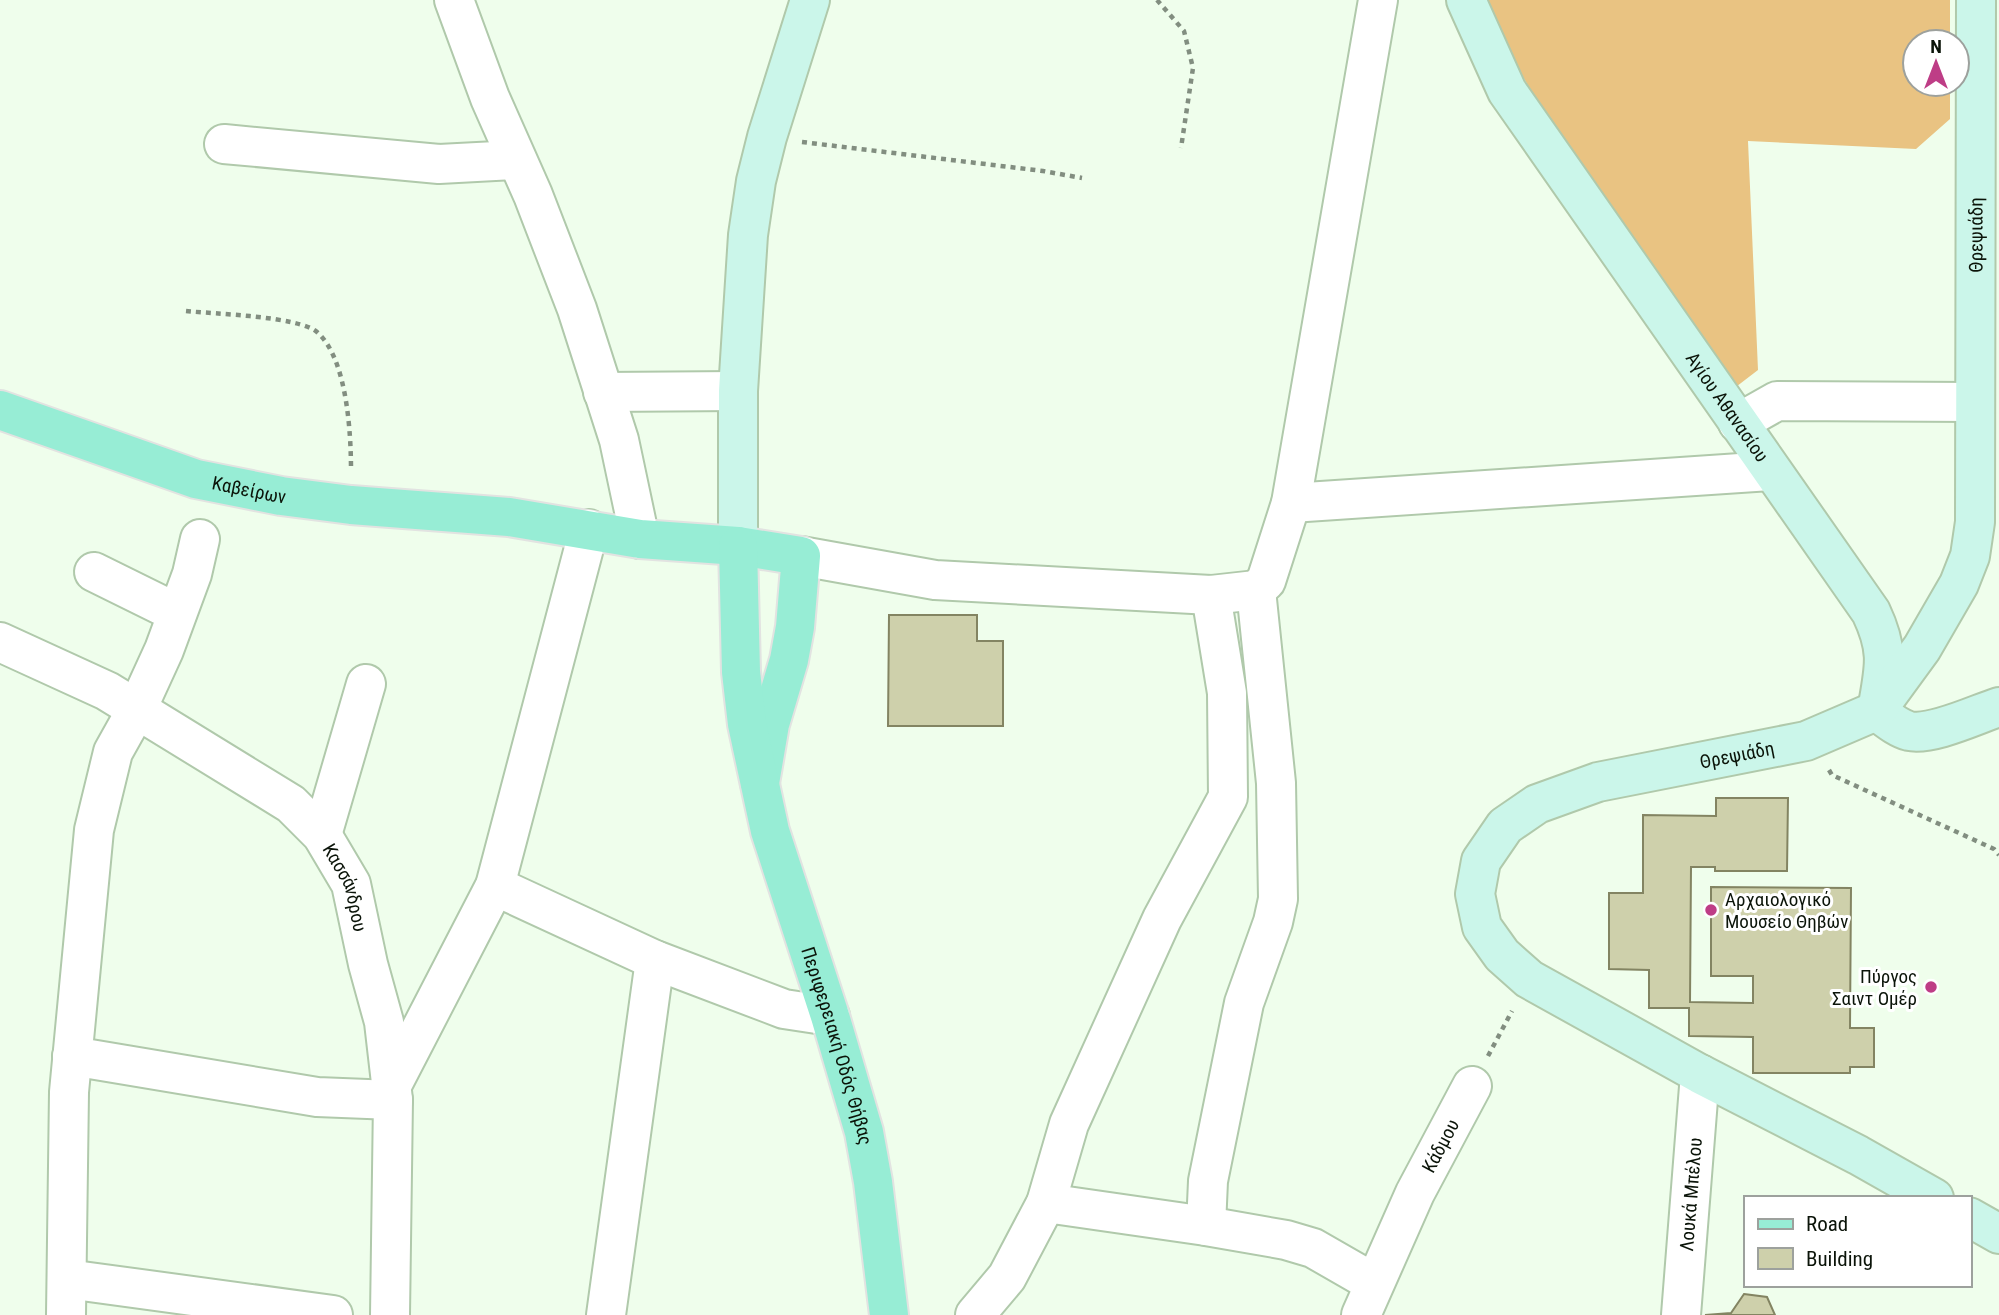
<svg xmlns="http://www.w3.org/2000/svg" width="1999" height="1315" viewBox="0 0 1999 1315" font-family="'Roboto Condensed',sans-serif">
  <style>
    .forest { fill: #e9c382 }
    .building { fill: #ced0ab; stroke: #838462; stroke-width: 2 }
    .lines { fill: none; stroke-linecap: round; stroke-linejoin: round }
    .street-casing { stroke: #b0c9ab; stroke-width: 42 }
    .secondary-casing { stroke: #b0c9ab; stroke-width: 42 }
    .primary-casing { stroke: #e2e3e1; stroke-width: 42 }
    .path { stroke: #828e80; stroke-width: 4.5; stroke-dasharray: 5 5; stroke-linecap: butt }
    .street { stroke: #fff; stroke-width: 38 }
    .secondary { stroke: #cbf6ea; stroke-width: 38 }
    .primary { stroke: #97edd5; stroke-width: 38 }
    .poi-dot { fill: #be3d86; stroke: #fff; stroke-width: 2.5 }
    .labels { text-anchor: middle; stroke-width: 6; stroke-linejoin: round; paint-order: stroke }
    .street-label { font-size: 19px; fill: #0b1409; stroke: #fff }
    .poi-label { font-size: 19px; fill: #0b1409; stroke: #fff; text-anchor: start }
  </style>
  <rect width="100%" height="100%" fill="#effeec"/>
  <path class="forest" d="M1483 0H1950V42H1915V84H1950V119L1916 149 1748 141 1758 370 1728 393 1578 174 1491 20Z"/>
  <g class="building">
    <path d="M889 615H977V641H1003V726H888Z"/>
    <path d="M1716 798H1788L1787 871H1715V867H1691L1690 1002 1753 1003V976H1711V887L1851 888 1850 1028H1874V1067H1850V1073H1753V1037L1689 1036V1008H1649V970L1609 969V893H1643V815L1716 816Z"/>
    <path d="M1744 1294 1767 1297 1775 1315H1705L1731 1313Z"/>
  </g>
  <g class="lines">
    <g class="street-casing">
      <g id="street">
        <path d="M454 0 490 98 533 195 577 309 619 440 640 539"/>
        <path d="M224 144 439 164 516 160"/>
        <path d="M603 392 738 391"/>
        <path d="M1738 423 1777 401 1974 402"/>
        <path d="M1291 503 1770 471"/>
        <path d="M801 556 935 580 1211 595 1256 590 1266 581 1291 503 1378 0"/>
        <path d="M94 572 177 613"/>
        <path id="s1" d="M0 642 107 691 291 804 322 835 351 884 368 964 384 1022 393 1100 390 1315"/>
        <path d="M322 835 366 684"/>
        <path d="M495 886 655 960 784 1009 830 1016"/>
        <path d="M72 1056 317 1097 393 1100"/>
        <path d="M392 1085 495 886 589 529"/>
        <path d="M1046 1203 1206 1226 1286 1240 1313 1248 1374 1283"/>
        <path d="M1206 1226 1208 1181 1244 1003 1273 922 1278 899 1276 783 1256 590"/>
        <path d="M67 1279 333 1315"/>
        <path d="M66 1315 69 1092 94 830 113 752 137 709 164 650 192 574 200 539"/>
        <path d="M606 1315 655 960"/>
        <path d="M975 1315 1007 1277 1046 1203 1069 1124 1162 919 1228 797 1227 693 1211 595"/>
        <path id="s2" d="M1361 1315 1415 1193 1472 1086"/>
        <path id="s3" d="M1681 1315 1700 1074"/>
      </g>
    </g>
    <g class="secondary-casing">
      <g id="secondary">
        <path id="s4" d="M1466 0 1507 91 1871 612C1889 650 1885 666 1878 705"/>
        <path d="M738 546V391L748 235 756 181 767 137 810 0"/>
        <path d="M1876 711C1886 718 1897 728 1909 731 1932 736 1977 714 1999 707"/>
        <path id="s5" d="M1934 1198 1858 1155 1700 1074 1529 979 1502 955 1482 927 1475 894 1481 861 1505 826 1537 804 1598 782 1806 741 1876 711 1922 648 1959 584 1970 556 1975 522 1976 0"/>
        <path d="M1969 1217 1999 1234"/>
      </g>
    </g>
    <g class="primary-casing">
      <g id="primary">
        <path id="s6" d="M0 410 196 479 281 496 351 505 509 517 640 539 738 546 801 556 795 627 789 660 770 724 760 783"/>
        <path id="s7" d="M738 546 741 672 747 724 770 831 830 1016 864 1132 873 1182 889 1315"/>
      </g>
    </g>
    <g class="path">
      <path d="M1157 0 1184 31 1193 68 1181 148"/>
      <path d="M802 142 1043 171 1082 178"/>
      <path d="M186 311C214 314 298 316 317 332 347 358 351 433 351 470"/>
      <path d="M1829 770 1832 775 1994 849 1999 855"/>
      <path d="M1488 1056 1512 1011"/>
    </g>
    <use href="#street" class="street"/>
    <use href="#secondary" class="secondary"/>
    <use href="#primary" class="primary"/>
  </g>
  <g class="poi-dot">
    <circle cx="1711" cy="910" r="7"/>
    <circle cx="1931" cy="987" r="7"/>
  </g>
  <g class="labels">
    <g class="street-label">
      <text dy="7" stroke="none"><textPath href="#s5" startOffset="1536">Θρεψιάδη</textPath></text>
      <text dy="7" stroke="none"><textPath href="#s4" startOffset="485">Αγίου Αθανασίου</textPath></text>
      <text dy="7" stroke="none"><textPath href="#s6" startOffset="262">Καβείρων</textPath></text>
      <text dy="7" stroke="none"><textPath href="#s5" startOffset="886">Θρεψιάδη</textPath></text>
      <text dy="7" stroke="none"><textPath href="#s1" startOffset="436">Κασσάνδρου</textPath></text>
      <text dy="7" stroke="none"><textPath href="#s7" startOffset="513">Περιφερειακή Οδός Θήβας</textPath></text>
      <text dy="7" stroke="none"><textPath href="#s2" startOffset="187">Κάδμου</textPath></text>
      <text dy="7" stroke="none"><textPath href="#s3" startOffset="121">Λουκά Μπέλου</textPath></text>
    </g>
    <g class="poi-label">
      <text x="1725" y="906">Αρχαιολογικό<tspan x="1725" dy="22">Μουσείο Θηβών</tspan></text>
      <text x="1917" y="983" text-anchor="end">Πύργος<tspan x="1917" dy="22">Σαιντ Ομέρ</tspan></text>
    </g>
  </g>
  <rect x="1744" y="1196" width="228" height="91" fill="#ffffff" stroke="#9da19d" stroke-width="2"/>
  <rect x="1758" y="1219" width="35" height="10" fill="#97edd5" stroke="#9da19d" stroke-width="2"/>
  <text x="1806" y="1231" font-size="21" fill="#0b1409">Road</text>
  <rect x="1758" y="1248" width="35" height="21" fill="#ced0ab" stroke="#9da19d" stroke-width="2"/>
  <text x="1806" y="1266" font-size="21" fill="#0b1409">Building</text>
  <g transform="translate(1936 63)"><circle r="33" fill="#ffffff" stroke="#9da19d" stroke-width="2"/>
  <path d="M0-5L12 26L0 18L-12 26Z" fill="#be3d86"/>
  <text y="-10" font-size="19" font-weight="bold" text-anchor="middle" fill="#0b1409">N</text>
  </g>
</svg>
